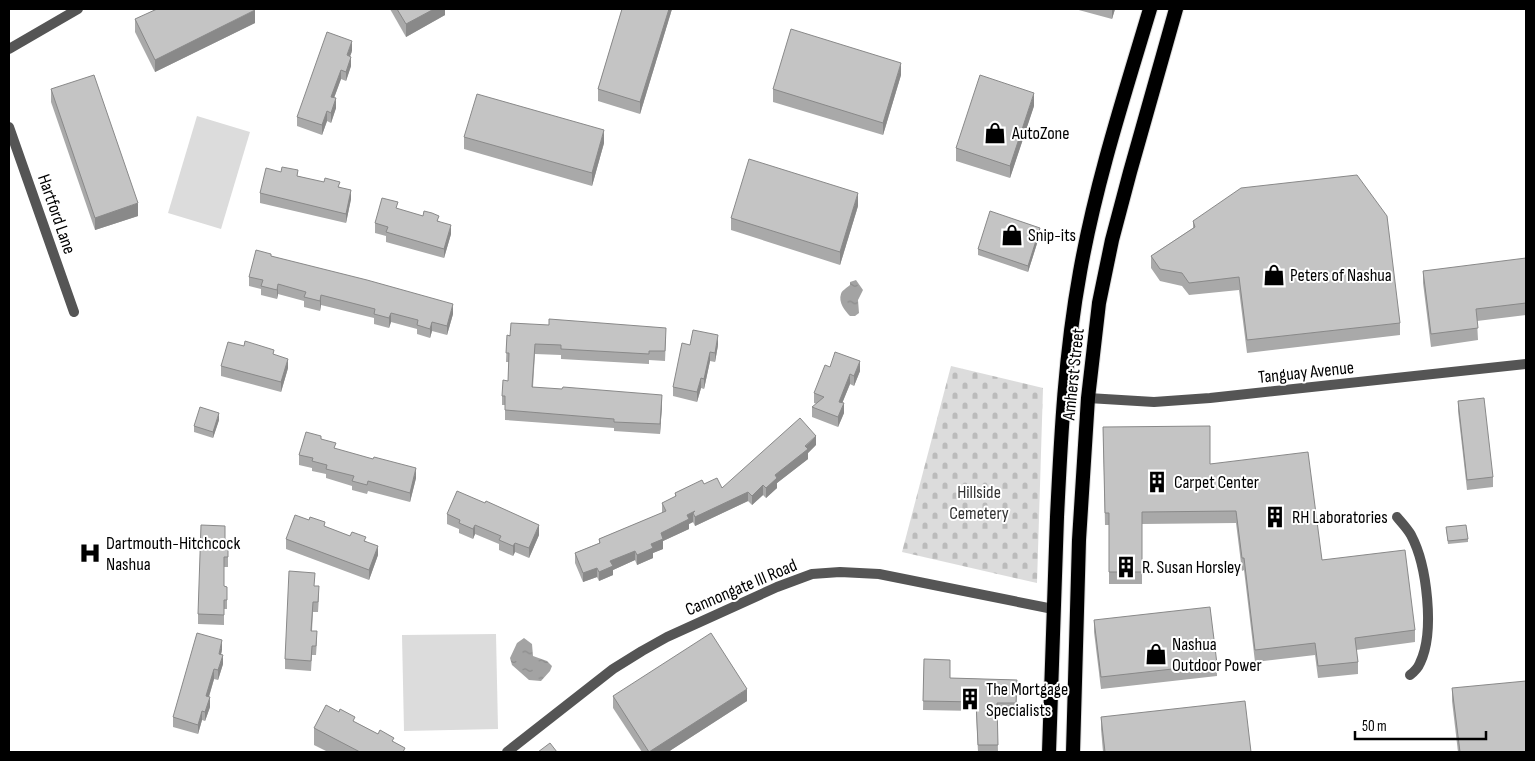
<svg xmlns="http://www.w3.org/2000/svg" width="1535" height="761" viewBox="0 0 1535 761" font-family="'Sofia Sans Condensed',sans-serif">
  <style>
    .green { fill: #dcdcdc }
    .cemetery { fill: url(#cemetery-stones) }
    .water { fill: url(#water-ripples) }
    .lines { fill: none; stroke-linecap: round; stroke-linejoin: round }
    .trunk-casing { stroke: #dbdbdb; stroke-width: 16 }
    .service { stroke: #555; stroke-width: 10 }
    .minor { stroke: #555; stroke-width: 10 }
    .trunk { stroke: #000; stroke-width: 14 }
    .wall { fill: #a9a9a9 }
    .shaded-wall { fill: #898989 }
    .building { fill: #c4c4c4; stroke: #898989 }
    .labels { text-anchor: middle; stroke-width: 4; stroke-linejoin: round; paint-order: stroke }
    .poi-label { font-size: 18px; fill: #000; stroke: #fff; text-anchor: start }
    .street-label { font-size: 18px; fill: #000; stroke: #fff }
    .park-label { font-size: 18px; fill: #333; stroke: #fff }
  </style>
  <defs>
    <pattern id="cemetery-stones" width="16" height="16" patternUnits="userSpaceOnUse" patternTransform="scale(1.25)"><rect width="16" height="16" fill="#dcdcdc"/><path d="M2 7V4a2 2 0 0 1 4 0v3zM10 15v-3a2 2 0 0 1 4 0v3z" fill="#bbb"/></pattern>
    <pattern id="water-ripples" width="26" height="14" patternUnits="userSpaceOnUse" patternTransform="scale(1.25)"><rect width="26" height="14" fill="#a3a3a3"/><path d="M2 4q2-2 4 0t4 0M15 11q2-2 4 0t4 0" fill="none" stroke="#8b8b8b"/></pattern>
  </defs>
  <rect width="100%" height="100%" fill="#fff"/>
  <g class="green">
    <path d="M197 116 250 132 221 229 168 213Z"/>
    <path d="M496 634 498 729 404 731 402 635Z"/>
  </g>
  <path class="cemetery" d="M951 366 1043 388 1037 583 902 552Z"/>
  <g class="water">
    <path d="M856 280 863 290 858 300 859 313 855 316H850C845 311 838 302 841 294 842 290 847 288 850 285V282Z"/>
    <path d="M524 638 532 644 533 656 547 661 552 666 550 671 541 681 529 680 512 665 510 658 517 643Z"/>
  </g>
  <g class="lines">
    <g class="trunk-casing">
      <g id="trunk">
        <path d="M1049 752C1051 674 1054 596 1057 517 1061 435 1065 354 1080 272 1096 182 1124 96 1150 9"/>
        <path d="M1073 752 1079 540 1088 398 1099 303 1112 240 1130 172 1176 9"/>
      </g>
    </g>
    <path class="service" d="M1397 517C1401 522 1407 528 1411 535 1427 565 1435 632 1420 663 1418 668 1414 672 1410 675"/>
    <g class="minor">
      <path d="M9 49 78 9"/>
      <path d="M9 127 74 312"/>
      <path d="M1088 398 1154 402 1210 398 1526 364"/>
      <path d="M507 752 613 669 642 651 667 637 777 587 812 574 840 572 879 574 1053 609"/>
    </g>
    <use href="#trunk" class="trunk"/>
  </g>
  <g class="wall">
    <path d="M390 9H445V15L406 37Z"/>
    <path d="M622 9H672L640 114 598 101V89Z"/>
    <path d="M1075 9H1115L1112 19Z"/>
    <path d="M135 19 255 23 155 72 135 32Z"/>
    <path d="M352 51 350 56 351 66 346 81 341 79 334 98 336 108 331 123 327 121 322 135 297 126V117Z"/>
    <path d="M901 75 883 135 773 102V89Z"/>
    <path d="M51 89 138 216 95 230 51 102Z"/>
    <path d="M1034 106 1010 178 956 161V148Z"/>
    <path d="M464 137 604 143 592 186 464 149Z"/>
    <path d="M298 176 340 187 351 199 346 223 260 203V193Z"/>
    <path d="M858 206 840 265 731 230V218Z"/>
    <path d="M398 209 439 221 451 234 444 258 386 242V236L375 233V223Z"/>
    <path d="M1193 221 1400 323V335L1247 353 1239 290 1189 295 1182 286 1160 281 1151 268V256L1193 228Z"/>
    <path d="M1040 234 1028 272 978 255V249Z"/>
    <path d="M271 256 453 314 447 335 432 331 430 338 417 334V329L391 322 389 328 374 324V318L321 305 320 311 304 307V301L278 294 277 299 261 295V289L249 286V277Z"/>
    <path d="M1526 261V315L1477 321 1478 340 1431 347 1423 283V271Z"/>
    <path d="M507 335 666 337 665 361 649 360V364L561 359V355L535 354 533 387 662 405 660 434 614 431V428L505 420V405H502V396L508 381 509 362H506Z"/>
    <path d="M718 345 715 362 710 361 704 389 701 388 697 402 673 396V387Z"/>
    <path d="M274 355 288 368 281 392 221 376V366Z"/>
    <path d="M830 367 860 371 854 386 850 384 842 403 844 413 838 427 812 417V407L817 404 814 403V393Z"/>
    <path d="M1458 401 1493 477V487L1467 490 1458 411Z"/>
    <path d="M219 420 213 438 194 432V426Z"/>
    <path d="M1103 427 1210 464 1322 560 1415 630V642L1356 650 1358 662V674L1318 678 1315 655 1255 662 1244 570 1242 571 1236 523 1142 524V584H1109V525H1105Z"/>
    <path d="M321 439 336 449 416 478 410 502 368 491 367 494 352 490V486L326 478V474L312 471V468L299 465V455Z"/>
    <path d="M816 445 808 453V459L777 483V488L766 498 763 495 752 505 748 501 695 526 693 522 689 524V529L663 541V549L653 553V558L637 565 635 560 613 570V575L599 581 597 577 583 582 575 563V553L599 543V539L662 513V503L675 497V493L704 484 722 488Z"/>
    <path d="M447 514 539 535 529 558 515 552 513 556 499 550V544L475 534 473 539 459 533V529L447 524Z"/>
    <path d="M325 527 350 536 366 541 378 555 369 580 286 549V539Z"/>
    <path d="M1446 527 1468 539V542L1448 544Z"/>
    <path d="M225 540 228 550V567H224V586L227 587V609H224V625L198 624V614Z"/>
    <path d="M314 586 319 596 318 612H313L312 631 317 641 316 655H312L311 671 285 669V659Z"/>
    <path d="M1094 620 1217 664V676L1101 689 1094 632Z"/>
    <path d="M222 650 221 654 223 664 218 680 214 679 209 697 210 707 205 721 202 720 198 734 173 727V717Z"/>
    <path d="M924 659 950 678 1017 680 1016 712H997L998 752H978L976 711 923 710Z"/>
    <path d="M1452 688 1526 752H1458L1452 701Z"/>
    <path d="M613 696 747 701 668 752H642L613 708Z"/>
    <path d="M1101 717 1251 752H1103L1101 729Z"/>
    <path d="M355 722 378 734 394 742 405 752H328L314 745V728Z"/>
  </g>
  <g class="shaded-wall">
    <path d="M434 9H445V15L406 37V24Z"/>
    <path d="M669 9H672L640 114V102Z"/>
    <path d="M1112 9H1115L1112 19Z"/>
    <path d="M255 10V23L155 72V60Z"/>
    <path d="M352 41V51L347 65V55Z"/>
    <path d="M351 57V66L346 81V72Z"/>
    <path d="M901 63V75L883 135V123Z"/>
    <path d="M341 70V79L331 106V97Z"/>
    <path d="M1034 93V106L1010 178V166Z"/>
    <path d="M336 98V108L331 123V113Z"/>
    <path d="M327 111V121L322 135V125Z"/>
    <path d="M604 130V143L592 186V173Z"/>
    <path d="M351 190V199L346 223V214Z"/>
    <path d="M858 193V206L840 265V252Z"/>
    <path d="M138 203V216L95 230V218Z"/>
    <path d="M451 225V234L444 258V249Z"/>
    <path d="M1040 228V234L1028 272V266Z"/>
    <path d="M278 284V294L277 299V290Z"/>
    <path d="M321 295V305L320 311V301Z"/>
    <path d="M453 304V314L447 335V326Z"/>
    <path d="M391 313V322L389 328V318Z"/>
    <path d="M432 322V331L430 338V329Z"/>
    <path d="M718 335V345L715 362V353Z"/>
    <path d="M710 352V361L704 389V379Z"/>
    <path d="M288 359V368L281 392V382Z"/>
    <path d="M860 361V371L854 386V376Z"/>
    <path d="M850 374V384L839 411V402Z"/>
    <path d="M701 378V388L697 402V392Z"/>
    <path d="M662 395V405L660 434V424Z"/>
    <path d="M844 403V413L838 427V417Z"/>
    <path d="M219 413V420L213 438V432Z"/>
    <path d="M816 436V445L808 453V459L777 483V488L766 498V488L775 475Z"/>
    <path d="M416 468V478L410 502V493Z"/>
    <path d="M763 485V495L752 505V496Z"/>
    <path d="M748 492V501L695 526V517L693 513V522L689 524V529L663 541V549L653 553V558L637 565V555L661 533 687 515 695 511Z"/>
    <path d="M475 525V534L473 539V529Z"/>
    <path d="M539 525V535L529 558V548Z"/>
    <path d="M515 543V552L513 556V546Z"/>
    <path d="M378 546V555L369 580V570Z"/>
    <path d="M635 551V560L613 570V575L599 581V572L610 561Z"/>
    <path d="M597 568V577L583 582V573Z"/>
    <path d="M222 640V650L219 663V654Z"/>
    <path d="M223 655V664L218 680V670Z"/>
    <path d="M214 669V679L206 706V696Z"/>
    <path d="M747 689V701L668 752H649Z"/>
    <path d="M210 697V707L205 721V712Z"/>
    <path d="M202 711V720L198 734V725Z"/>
  </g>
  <g class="building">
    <path d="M157 9H254L255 10 155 60 135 19Z"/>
    <path d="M397 9H434L406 24Z"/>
    <path d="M622 9H669L640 102 598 89Z"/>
    <path d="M791 29 901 63 883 123 773 89Z"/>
    <path d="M327 32 352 41 347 55 351 57 346 72 341 70 331 97 336 98 331 113 327 111 322 125 297 117Z"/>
    <path d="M94 75 138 203 95 218 51 89Z"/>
    <path d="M980 75 1034 93 1010 166 956 148Z"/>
    <path d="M477 94 604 130 592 173 464 137Z"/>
    <path d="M749 159 858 193 840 252 731 218Z"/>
    <path d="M282 167 298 170 297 176 324 182 325 178 340 182 338 187 351 190 346 214 260 193 266 168 281 172Z"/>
    <path d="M1357 175 1387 216 1400 323 1247 340 1239 277 1189 283 1182 273 1160 269 1151 256 1195 227 1193 221 1241 188Z"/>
    <path d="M382 198 398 202 396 208 423 216 424 211 432 213 439 216 437 221 451 225 444 249 386 232 388 227 375 223Z"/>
    <path d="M990 211 1040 228 1028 266 978 249Z"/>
    <path d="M256 250 271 254V256L367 280 453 304 447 326 432 322 430 329 417 325 418 320 391 313 389 318 374 314 375 309 321 295 320 301 304 297 306 292 278 284 277 290 261 286 263 280 249 277Z"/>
    <path d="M1526 258V303L1476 309 1478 328 1431 334 1423 271Z"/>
    <path d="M549 319 666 328 665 351H649V354L561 349V345L535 344 532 387 562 389 563 387 662 395 660 424 614 422V419L505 410V396H502L503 380 508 381 509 353H506L507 335 510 336 511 323 549 325Z"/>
    <path d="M693 330 718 335 715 353 710 352 704 379 701 378 697 392 673 387 682 343 690 345Z"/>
    <path d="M245 341 274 350 273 354 288 359 281 382 221 366 228 342 244 346Z"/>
    <path d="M835 352 860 361 854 376 850 374 839 402 844 403 838 417 812 407 824 397 814 393 825 365 830 367Z"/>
    <path d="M1484 398 1493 477 1467 480 1458 401Z"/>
    <path d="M200 407 219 413 213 432 194 426Z"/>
    <path d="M800 418 816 436 805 446 808 449 775 475 777 478 766 488 763 485 752 496 748 492 695 517 693 513 695 511 687 515 689 519 661 533 663 539 651 544 653 548 637 555 635 551 610 561 613 566 599 572 597 568 583 573 575 553 600 543 599 539 666 511 662 503 676 496 675 493 702 480 704 484 717 478 722 488Z"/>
    <path d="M1210 426V464L1308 452 1322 560 1405 550 1415 630 1355 638 1358 662 1318 666 1315 643 1255 650 1244 558H1242L1236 511 1142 512V572H1109V513H1105L1103 427Z"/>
    <path d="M306 432 321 436V439L336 443 334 448 373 459 374 457 416 468 410 493 368 481 367 485 352 481 354 476 326 469 327 465 312 461 313 458 299 455Z"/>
    <path d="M457 491 485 503 486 501 539 525 529 548 515 543 513 546 499 540 501 536 475 525 473 529 459 523 460 520 447 514Z"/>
    <path d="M295 515 309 520 310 517 325 522 324 526 350 536 352 532 366 537 364 541 378 546 369 570 286 539Z"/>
    <path d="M201 525 225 526V540H228V557H224V586L227 587V600H224V615L198 614Z"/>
    <path d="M1466 525 1468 539 1448 541 1446 527Z"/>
    <path d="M289 571 315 573 314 586H319L318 602H313L311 631H317L316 646H312L311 661 285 659Z"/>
    <path d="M1210 607 1217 664 1101 677 1094 620Z"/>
    <path d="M197 633 222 640 219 654 223 655 218 670 214 669 206 696 210 697 205 712 202 711 198 725 173 717Z"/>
    <path d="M711 633 747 689 649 752 613 696Z"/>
    <path d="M924 659 950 660V678L1017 680 1016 703H997L998 745H978L976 702 923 701Z"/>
    <path d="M1526 681V752H1460L1452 688Z"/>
    <path d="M1245 701 1251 752H1105L1101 717Z"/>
    <path d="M326 705 339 712 340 709 355 717 353 721 378 734 380 730 394 738 392 741 405 748 403 752H360L314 728Z"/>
    <path d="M550 743 557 752H538Z"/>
  </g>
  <defs>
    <g id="shop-bare" transform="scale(1.725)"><path d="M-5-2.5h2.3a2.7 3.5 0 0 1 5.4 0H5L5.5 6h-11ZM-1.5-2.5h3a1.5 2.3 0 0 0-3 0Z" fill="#000" stroke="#fff" stroke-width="2.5" paint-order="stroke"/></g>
    <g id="building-bare" transform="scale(1.725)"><path d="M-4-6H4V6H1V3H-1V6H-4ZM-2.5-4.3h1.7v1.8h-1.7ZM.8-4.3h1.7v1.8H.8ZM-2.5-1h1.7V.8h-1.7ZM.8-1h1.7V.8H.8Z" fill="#000" stroke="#fff" stroke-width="2.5" paint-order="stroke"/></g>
    <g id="hospital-bare" transform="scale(1.725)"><path d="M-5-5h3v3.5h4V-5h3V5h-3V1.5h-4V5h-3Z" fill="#000" stroke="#fff" stroke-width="2.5" paint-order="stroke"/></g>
  </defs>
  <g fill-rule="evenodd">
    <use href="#shop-bare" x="995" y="133"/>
    <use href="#shop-bare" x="1012" y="235"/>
    <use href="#shop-bare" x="1274" y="275"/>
    <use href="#building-bare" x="1157" y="482"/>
    <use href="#building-bare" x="1275" y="517"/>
    <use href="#hospital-bare" x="90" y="553"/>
    <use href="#building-bare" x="1126" y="567"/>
    <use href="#shop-bare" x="1156" y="654"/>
    <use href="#building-bare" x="970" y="699"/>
  </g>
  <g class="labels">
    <g class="poi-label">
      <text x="1012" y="139">AutoZone</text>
      <text x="1028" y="241">Snip-its</text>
      <text x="1290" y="281">Peters of Nashua</text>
      <text x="1174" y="488">Carpet Center</text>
      <text x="1292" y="523">RH Laboratories</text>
      <text x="106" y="549">Dartmouth-Hitchcock<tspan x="106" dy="21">Nashua</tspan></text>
      <text x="1142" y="573">R. Susan Horsley</text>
      <text x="1172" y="650">Nashua<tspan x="1172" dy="21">Outdoor Power</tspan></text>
      <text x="986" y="695">The Mortgage<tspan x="986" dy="21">Specialists</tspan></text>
    </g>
    <g class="street-label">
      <text transform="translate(57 214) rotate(71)" y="6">Hartford Lane</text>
      <text transform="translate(1306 372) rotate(-6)" y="6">Tanguay Avenue</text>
      <text transform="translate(1073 374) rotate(-84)" y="6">Amherst Street</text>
      <text transform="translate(741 587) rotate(-23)" y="6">Cannongate III Road</text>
    </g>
    <g class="park-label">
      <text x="979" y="498">Hillside<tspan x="979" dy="21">Cemetery</tspan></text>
    </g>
  </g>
  <rect width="1535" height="761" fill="none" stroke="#000000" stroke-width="20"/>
  <path d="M1355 731v8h131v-8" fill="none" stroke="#000000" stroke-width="2.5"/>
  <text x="1362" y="731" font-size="15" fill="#000000" stroke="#ffffff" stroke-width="4" paint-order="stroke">50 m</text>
</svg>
